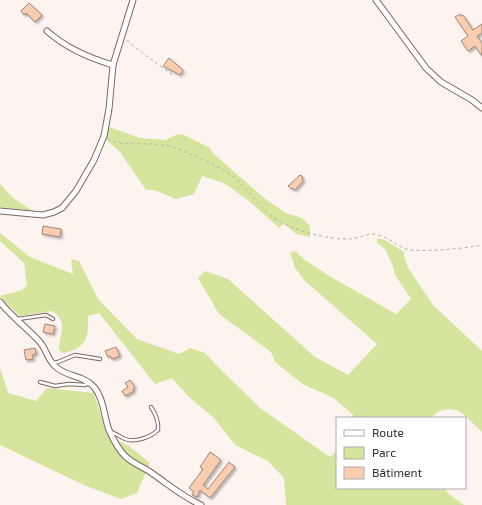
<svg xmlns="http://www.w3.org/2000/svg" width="482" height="505" viewBox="0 0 482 505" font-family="'Exo 2',sans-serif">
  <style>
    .green { fill: #d6e59e }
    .building { fill: #faccb0; stroke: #9c887d; filter: url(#shadow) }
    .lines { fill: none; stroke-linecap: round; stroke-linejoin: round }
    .lane-casing { stroke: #7b665f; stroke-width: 4.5 }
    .street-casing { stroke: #7b665f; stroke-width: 7 }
    .path { stroke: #b9b0ad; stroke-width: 1; stroke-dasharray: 3 3; stroke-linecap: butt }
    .lane { stroke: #fff; stroke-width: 2.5 }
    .street { stroke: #fff; stroke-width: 5 }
  </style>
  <defs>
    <filter id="shadow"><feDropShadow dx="2" dy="2" stdDeviation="1" flood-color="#0004"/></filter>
  </defs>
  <rect width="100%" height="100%" fill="#fdf4f0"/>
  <g class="green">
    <path d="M109 127 140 138 165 140 178 134 184 135 210 148 214 154 264 198 286 213 302 218 310 226V237L296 234 284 224 279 228 249 201 224 183 202 176 194 194 176 199 154 190H146L120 152 105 139Z"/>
    <path d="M0 184 13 198 33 211 0 207Z"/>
    <path d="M0 233 30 257 73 274 71 259 79 261 98 299 137 339 179 354 190 348 205 353 217 366 260 408 330 457 337 451V488H444L449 494 464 505H286L284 478 268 461 235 445 214 418 189 397 172 378 155 384 99 313 88 316C89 337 86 349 63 353L59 350C59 335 69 321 52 311L20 316 5 302 0 296 22 290 27 285 24 263 0 241Z"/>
    <path d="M377 238 385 240 404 252V256L408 268 433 305 482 351V432C475 426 468 417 460 412 451 407 437 409 432 418H353V415L334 398 304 385 275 362 271 352 219 314 198 278 205 271 228 279 315 357 348 375 377 344 305 281 295 268 290 252 295 251 305 260 331 277 396 314 411 299 395 275 393 266 385 249 377 243Z"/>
    <path d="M0 368 8 393 36 401 47 388 94 393 107 435 129 446 150 463 137 493 121 499 86 486 0 445Z"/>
  </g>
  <g class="building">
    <path d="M29 3 42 15 35 22 26 13 24 15 21 11Z"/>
    <path d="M460 14 461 16 463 15 473 30 482 24V33L477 36 482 43V56L475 46 468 51 461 41 468 36 455 17Z"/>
    <path d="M169 58 183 70 180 75 163 66Z"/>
    <path d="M300 175 302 176 303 181 295 190 292 188V189L288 186Z"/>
    <path d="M43 226 61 229 60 237 42 234Z"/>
    <path d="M45 324 55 326 53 334 43 332Z"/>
    <path d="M116 347 120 356 112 359 110 356 108 357 105 351Z"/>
    <path d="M35 348 36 354 32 355 33 359 26 360 24 350Z"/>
    <path d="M130 380 135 387 133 389 134 391 125 396 122 391 128 387 125 383Z"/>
    <path d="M210 452 221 460 203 485 208 489 229 462 235 467 210 498 200 490 197 497 192 495 194 492 189 488 203 469 200 467Z"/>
  </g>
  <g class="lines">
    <g class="lane-casing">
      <g id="lane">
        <path d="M18 319 46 315 53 319"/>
        <path d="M52 363 58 362 75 355 100 359"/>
        <path d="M40 382 55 386 69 384 85 385 89 383"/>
        <path d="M110 432C116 433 120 437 125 439 135 443 151 437 158 430 159 422 155 413 151 407"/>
      </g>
    </g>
    <g class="street-casing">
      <g id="street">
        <path d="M376 0 426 68 441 82 472 100 482 108"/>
        <path d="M47 31C66 48 89 58 113 65"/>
        <path d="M0 211 43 215 54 212 62 208 76 191 94 160 104 136 109 109 113 65 133 0"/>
        <path d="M0 302C12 317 26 327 39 341 46 348 47 359 55 366 65 377 84 375 94 387 104 399 104 417 109 430 113 439 118 449 125 456 133 464 144 467 153 474 169 485 183 497 201 505"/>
      </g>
    </g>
    <g class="path">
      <path d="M127 40 137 49 174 76"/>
      <path d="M108 139C121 146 136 143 150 144 163 144 176 147 188 153 205 160 224 168 238 181 250 192 261 209 274 218 292 230 328 240 349 239 357 239 365 234 373 234 386 235 395 245 406 249 418 253 469 248 482 245"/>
    </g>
    <use href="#lane" class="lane"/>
    <use href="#street" class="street"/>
  </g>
  <rect x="336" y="417" width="130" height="72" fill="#ffffff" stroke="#afabaa"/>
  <rect x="344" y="430" width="20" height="6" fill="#ffffff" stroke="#afabaa"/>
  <text x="372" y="437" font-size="12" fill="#362d2a">Route</text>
  <rect x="344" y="447" width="20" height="12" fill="#d6e59e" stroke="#afabaa"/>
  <text x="372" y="457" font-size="12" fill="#362d2a">Parc</text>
  <rect x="344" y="467" width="20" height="12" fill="#faccb0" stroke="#afabaa"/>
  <text x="372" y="477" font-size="12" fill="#362d2a">Bâtiment</text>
</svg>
